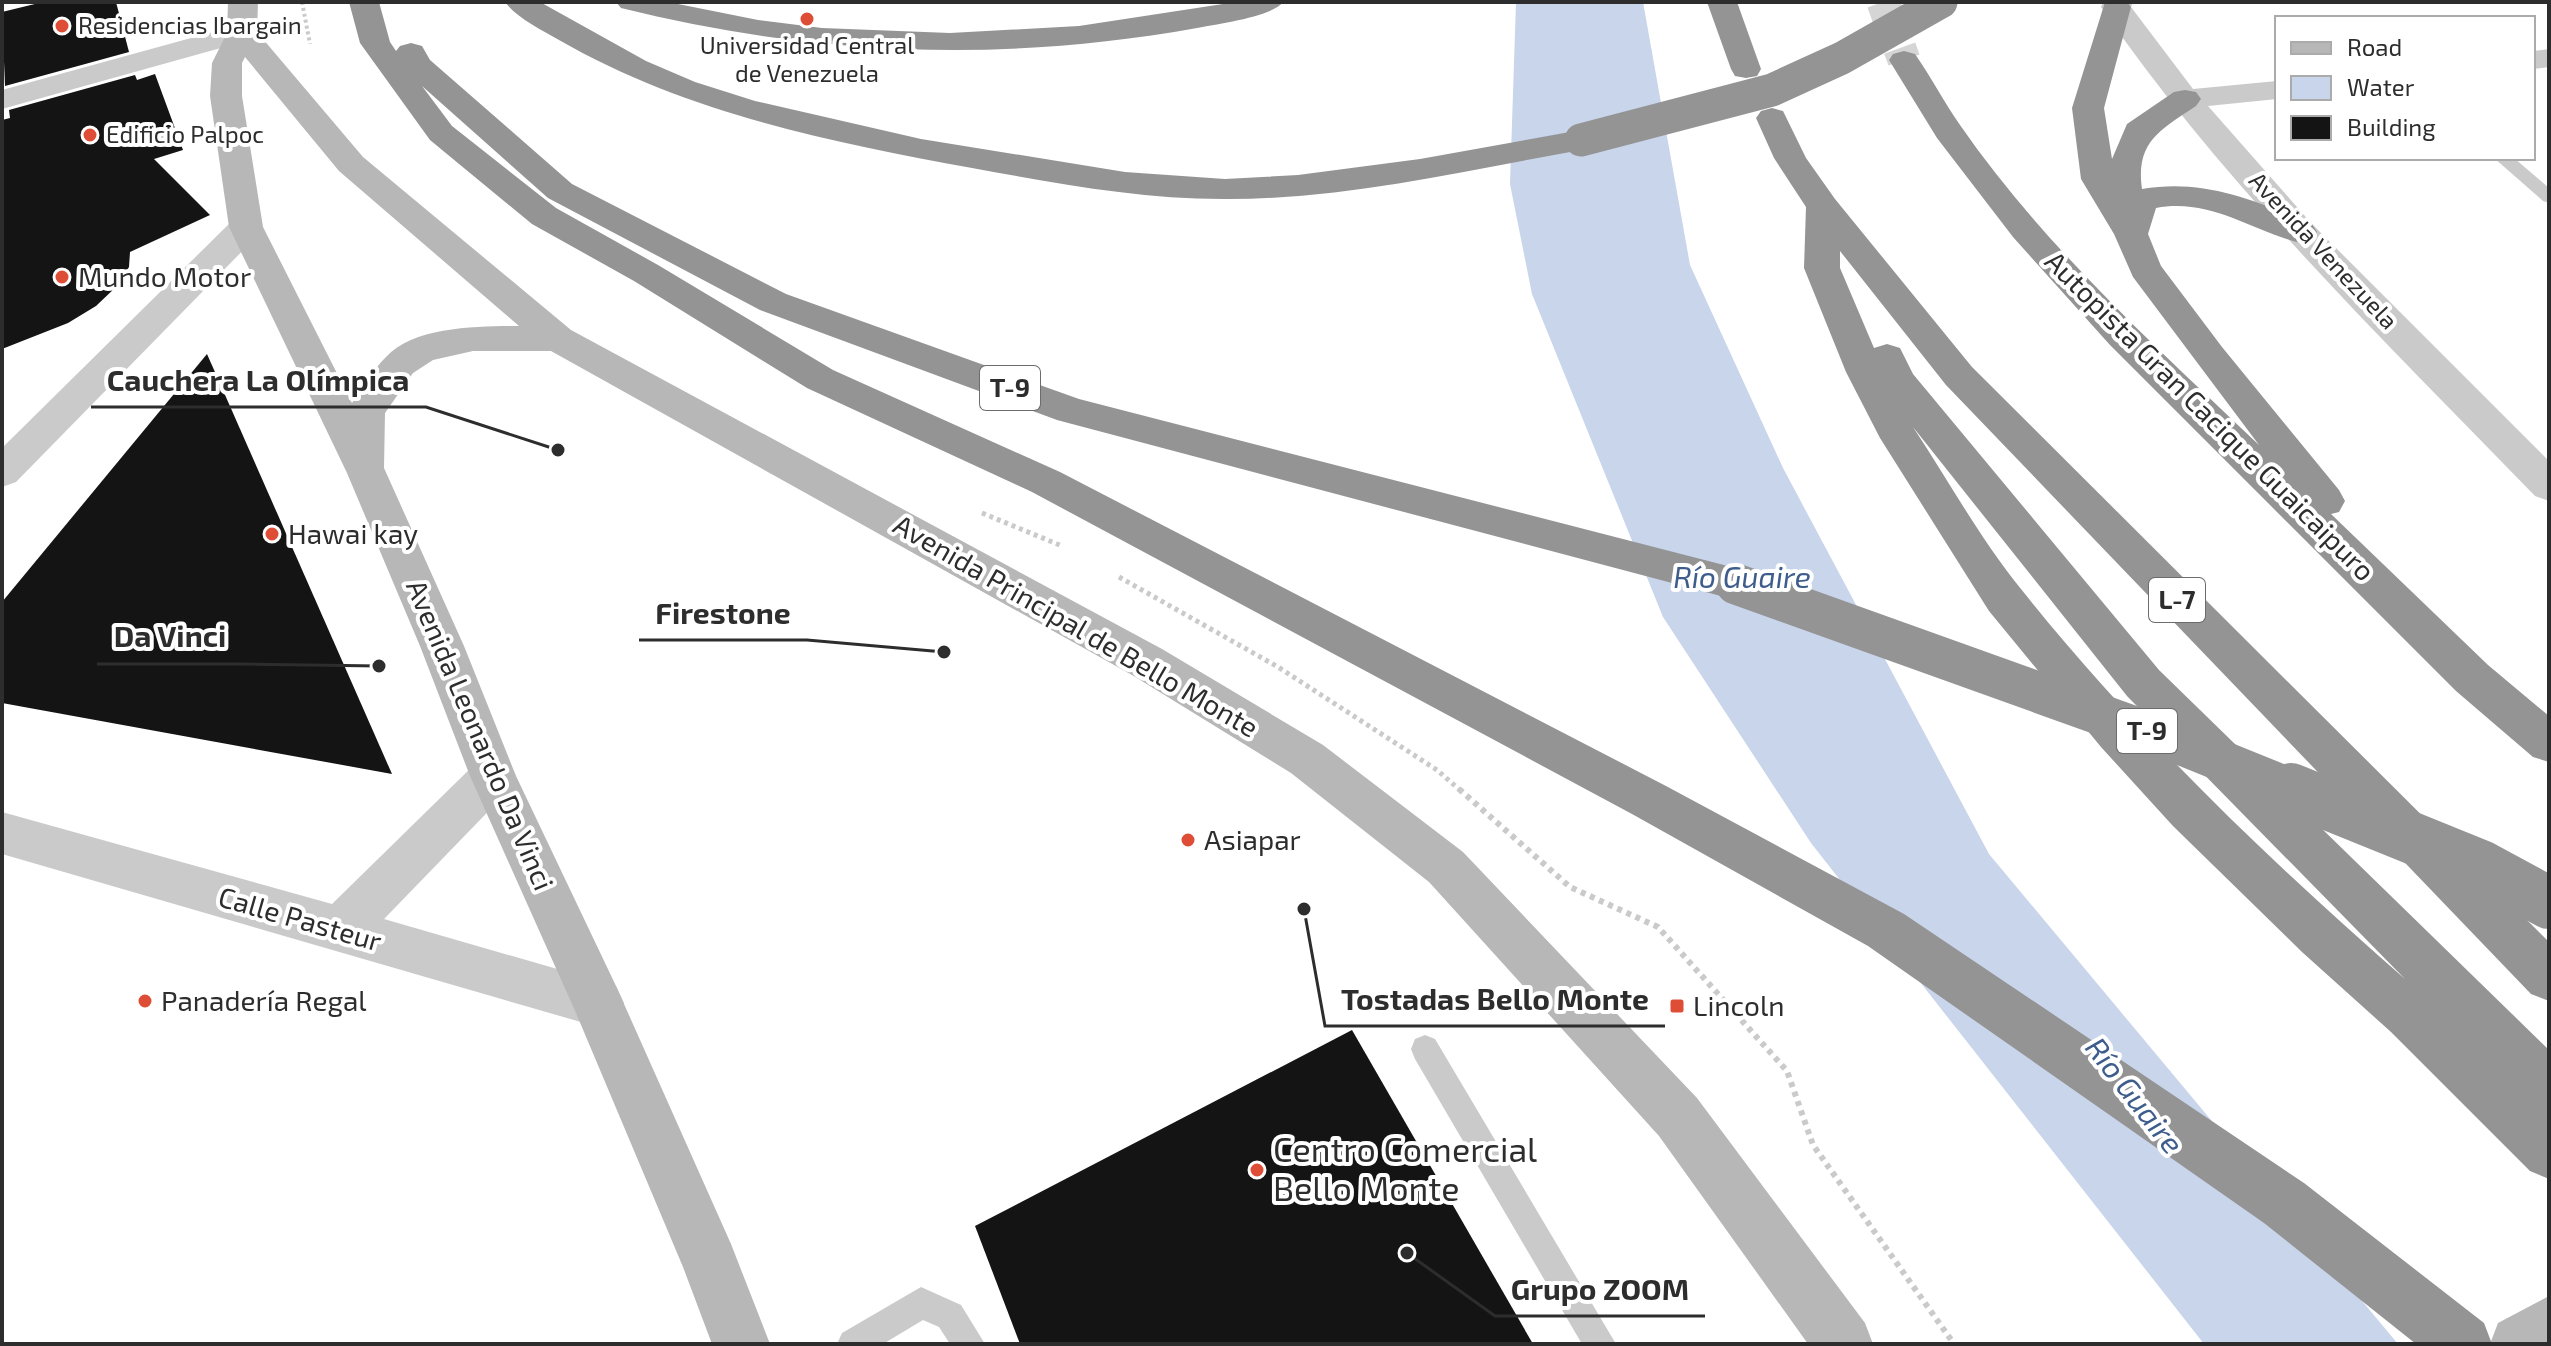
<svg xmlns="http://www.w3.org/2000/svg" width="2551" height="1346" viewBox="0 0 2551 1346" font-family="'Exo 2',sans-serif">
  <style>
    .water { fill: #c8d5ea }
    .building { fill: #141414 }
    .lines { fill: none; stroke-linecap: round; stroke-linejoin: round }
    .highway-tunnel { stroke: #d5d5d5; stroke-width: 33; stroke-dasharray: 33 16; stroke-linecap: butt }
    .path-far2 { stroke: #cacaca; stroke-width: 4; stroke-dasharray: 3 3; stroke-linecap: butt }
    .path-far1 { stroke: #cacaca; stroke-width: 5; stroke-dasharray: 4 4; stroke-linecap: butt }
    .path { stroke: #cacaca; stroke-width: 6; stroke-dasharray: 5 5; stroke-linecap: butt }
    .lane { fill: #cacaca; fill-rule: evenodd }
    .street { fill: #cacaca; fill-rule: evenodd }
    .secondary { fill: #b7b7b7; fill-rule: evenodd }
    .highway { fill: #949494; fill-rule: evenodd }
    .highway-bridge-far2 { stroke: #949494; stroke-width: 33 }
    .highway-bridge-far1 { stroke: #949494; stroke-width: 41 }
    .highway-bridge { stroke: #949494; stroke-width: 52 }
    .poi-dot { fill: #de4d35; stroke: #fff; stroke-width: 3 }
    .labels { text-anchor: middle; stroke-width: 8; stroke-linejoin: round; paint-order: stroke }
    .far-poi-label { font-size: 24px; fill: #2d2d2d; stroke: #fff; text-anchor: start }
    .far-street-label { font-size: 24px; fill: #2d2d2d; stroke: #fff }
    .shield { fill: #fff; stroke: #6c6c6c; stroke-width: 2 }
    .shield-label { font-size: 26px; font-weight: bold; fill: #2d2d2d }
    .poi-label { font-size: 28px; fill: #2d2d2d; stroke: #fff; text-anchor: start }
    .street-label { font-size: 28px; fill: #2d2d2d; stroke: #fff }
    .water-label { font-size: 30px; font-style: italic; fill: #3e5d8c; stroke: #fff }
    .near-poi-label { font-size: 34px; fill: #2d2d2d; stroke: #fff; text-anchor: start }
    .leader { fill: none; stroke: #2d2d2d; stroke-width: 3 }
    .callout-dot { fill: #2d2d2d; stroke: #fff; stroke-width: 3 }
    .callout-label { font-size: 30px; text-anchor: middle; font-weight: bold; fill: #2d2d2d; stroke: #fff; stroke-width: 8; stroke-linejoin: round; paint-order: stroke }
  </style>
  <rect width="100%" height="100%" fill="#fff"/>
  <path class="water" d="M1516 2H1643L1690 265 1783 468 1989 854 2398 1344H2204L1811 843 1663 617 1532 294 1510 184Z"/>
  <g class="building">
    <path d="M43 2H116L129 52 5 86 2 12Z"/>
    <path d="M155 74 183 150 154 159 210 215 130 252 129 267 117 286 96 306 68 323 2 349V120L10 118 9 110 135 75 137 80Z"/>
    <path d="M207 354 392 774 2 703V602Z"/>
    <path d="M1352 1030 1533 1344H1020L975 1226Z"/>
  </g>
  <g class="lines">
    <path class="highway-tunnel" d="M1883 2 1904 60"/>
    <path class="path-far2" d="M302 2 310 44"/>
    <g class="path-far1">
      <path d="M982 513 1062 546"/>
      <path d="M1119 577 1278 667 1437 770 1461 791"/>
    </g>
    <path class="path" d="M1459 789 1570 887 1658 927 1787 1071 1813 1145 1954 1344"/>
    <g class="lane">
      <path d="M2494 158H2514L2549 188V203L2543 201Z"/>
      <path d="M1425 1035 1435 1039 1616 1344H1582L1415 1059 1411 1049 1415 1039Z"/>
      <path d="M921 1287 961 1305 985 1344H950L939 1327 923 1320 883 1344H837L842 1333Z"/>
    </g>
    <g class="street">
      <path d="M2103 2H2133L2131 7 2193 89 2277 81V99L2208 106 2312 224 2549 461V501L2535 496C2384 340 2225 187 2101 7Z"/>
      <path d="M242 24 253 27 257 33 253 39 2 109V90Z"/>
      <path d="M2549 49V67L2533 69V51Z"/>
      <path d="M246 216 258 219 263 227 258 235 16 482 2 487V448L234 219Z"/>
      <path d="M493 756 509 762 516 776 509 790 384 919 616 986 624 1003 616 1020 598 1027 2 854V812L332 904 477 762Z"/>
    </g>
    <g class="secondary">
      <path d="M228 2H258L257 32 363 157 571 330 1162 649 1323 745 1463 852 1697 1098 1865 1323 1873 1344H1808L1659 1136 1429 882 1291 773 1132 675 551 351H473L433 360 413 373 385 413 384 468 464 646 516 776 616 986 731 1244 770 1344H712L683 1267 576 1013 470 776 420 646 347 473 229 227 210 96 212 63 227 33ZM245 57 339 171 519 326C481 326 414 326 386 357 373 370 362 388 352 403L263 227 242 96V63Z"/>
      <path d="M2549 1296V1344H2490L2498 1323Z"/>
    </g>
    <g class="highway">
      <path d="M349 2H379L390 42 396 51 400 46 411 43 422 46 430 60 572 184 786 294 1079 399 1751 572 1757 584 1751 596 1736 600 1057 420 760 310 548 198 422 86 452 126 556 208 658 265 833 370 1060 472 1666 786 1904 914 2304 1183 2484 1323 2492 1344H2416L2264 1223 1868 946 1632 814 1032 492 807 388 634 281 532 224 430 140 360 43Z"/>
      <path d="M505 2H540L646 61 695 82 755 101 921 139 1125 172 1225 179 1298 175 1420 159 1581 130 1592 133 1597 140 1592 147 1581 150C1463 171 1343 200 1223 199 1138 199 1055 183 972 168 830 142 686 113 559 40 542 30 517 18 505 2Z"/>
      <path d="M616 2H668L758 20 822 28 950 33 1079 26 1236 2H1283C1272 17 1216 24 1197 28 1001 63 814 56 621 8Z"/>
      <path d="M1707 2H1737L1761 69 1757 76 1746 78 1735 76 1731 69Z"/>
      <path d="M2105 2H2127L2131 7 2104 108 2112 159 2127 124 2174 92 2185 90 2196 92 2201 99 2196 106C2162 129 2135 141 2142 189 2204 178 2256 201 2312 224L2317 232 2312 240 2300 243C2250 230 2210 198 2156 208L2148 234 2161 266 2222 347 2339 490 2345 501 2339 512 2331 514 2488 665 2549 716V762L2533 757 2456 691 2110 345 2013 237 1937 138 1889 60 1893 54 1904 51 1915 54C1931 77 1944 102 1960 125 2043 245 2154 345 2259 445L2133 277 2114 234 2081 179 2072 108Z"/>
      <path d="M1772 108 1783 111 1806 158 1835 199 1972 367 2549 942V1001L2531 994 1946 385 1840 251V268L1874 348 1887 344 1900 348 1913 374 2159 670 2549 1050V1179L2530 1171 2391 1032 2302 952 2173 826 2101 747 1989 611 1880 438 1846 372 1804 268 1806 207 1774 158 1756 118 1761 111ZM1913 427 2127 696 2405 979C2268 859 2135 732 2021 589 1981 540 1948 480 1913 427Z"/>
    </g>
    <path class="highway-bridge-far2" d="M1581 140 1772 90 1842 58 1941 2"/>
    <path class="highway-bridge-far1" d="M1736 584 2160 736 2296 791"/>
    <path class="highway-bridge" d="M2291 789 2481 866 2549 903"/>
  </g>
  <g class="poi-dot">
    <circle cx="807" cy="19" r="8"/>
    <circle cx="62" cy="26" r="8"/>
    <circle cx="90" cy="135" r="8"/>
    <circle cx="62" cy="277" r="8"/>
    <circle cx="272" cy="534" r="8"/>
    <circle cx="1188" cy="840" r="8"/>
    <circle cx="145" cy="1001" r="8"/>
    <rect x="1669" y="998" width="16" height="16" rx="4"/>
    <circle cx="1257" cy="1170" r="8"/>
  </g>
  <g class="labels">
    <g class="far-poi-label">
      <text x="78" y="34">Residencias Ibargain</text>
      <text x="807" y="54" text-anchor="middle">Universidad Central<tspan x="807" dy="28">de Venezuela</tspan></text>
      <text x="106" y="143">Edificio Palpoc</text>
    </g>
    <g class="far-street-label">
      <text transform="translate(2323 251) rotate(47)" y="8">Avenida Venezuela</text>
    </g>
    <g class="shield">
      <rect x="980" y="366" width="60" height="44" rx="6"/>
      <rect x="2149" y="578" width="56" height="44" rx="6"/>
      <rect x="2117" y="709" width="60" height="44" rx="6"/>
    </g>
    <g class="shield-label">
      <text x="1010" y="397">T-9</text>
      <text x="2177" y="609">L-7</text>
      <text x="2147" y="740">T-9</text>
    </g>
    <g class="poi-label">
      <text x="78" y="287">Mundo Motor</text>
      <text x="288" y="544">Hawai kay</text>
      <text x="1204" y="850">Asiapar</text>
      <text x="161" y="1011">Panadería Regal</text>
      <text x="1693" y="1016">Lincoln</text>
    </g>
    <g class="street-label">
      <text transform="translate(2210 416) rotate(45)" y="10">Autopista Gran Cacique Guaicaipuro</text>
      <text transform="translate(1076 626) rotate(30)" y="10">Avenida Principal de Bello Monte</text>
      <text transform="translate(480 735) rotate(67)" y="10">Avenida Leonardo Da Vinci</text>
      <text transform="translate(300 919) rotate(16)" y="10">Calle Pasteur</text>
    </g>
    <g class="water-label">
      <text x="1742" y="588">Río Guaire</text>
      <text transform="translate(2134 1096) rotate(52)" y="10">Río Guaire</text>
    </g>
    <g class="near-poi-label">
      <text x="1273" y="1162">Centro Comercial<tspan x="1273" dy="39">Bello Monte</tspan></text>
    </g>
  </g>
  <path class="leader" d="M558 450L426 407H91M944 652L807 640H639M379 666L242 664H97M1304 909L1325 1026H1665M1407 1253L1495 1316H1705"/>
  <g class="callout-dot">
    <circle cx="558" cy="450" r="8"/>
    <circle cx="944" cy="652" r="8"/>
    <circle cx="379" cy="666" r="8"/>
    <circle cx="1304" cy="909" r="8"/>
    <circle cx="1407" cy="1253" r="8"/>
  </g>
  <g class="callout-label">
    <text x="258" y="391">Cauchera La Olímpica</text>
    <text x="723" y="624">Firestone</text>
    <text x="170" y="647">Da Vinci</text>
    <text x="1495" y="1010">Tostadas Bello Monte</text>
    <text x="1600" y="1300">Grupo ZOOM</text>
  </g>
  <rect width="2551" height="1346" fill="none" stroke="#2d2d2d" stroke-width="8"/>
  <rect x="2275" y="16" width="260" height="144" fill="#ffffff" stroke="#ababab" stroke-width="2"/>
  <rect x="2291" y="42" width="40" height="12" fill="#b7b7b7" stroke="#ababab" stroke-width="2"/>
  <text x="2347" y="56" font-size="24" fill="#2d2d2d">Road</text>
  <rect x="2291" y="76" width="40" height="24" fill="#c8d5ea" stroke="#ababab" stroke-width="2"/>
  <text x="2347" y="96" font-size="24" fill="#2d2d2d">Water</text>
  <rect x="2291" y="116" width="40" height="24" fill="#141414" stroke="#ababab" stroke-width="2"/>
  <text x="2347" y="136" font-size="24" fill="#2d2d2d">Building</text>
</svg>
